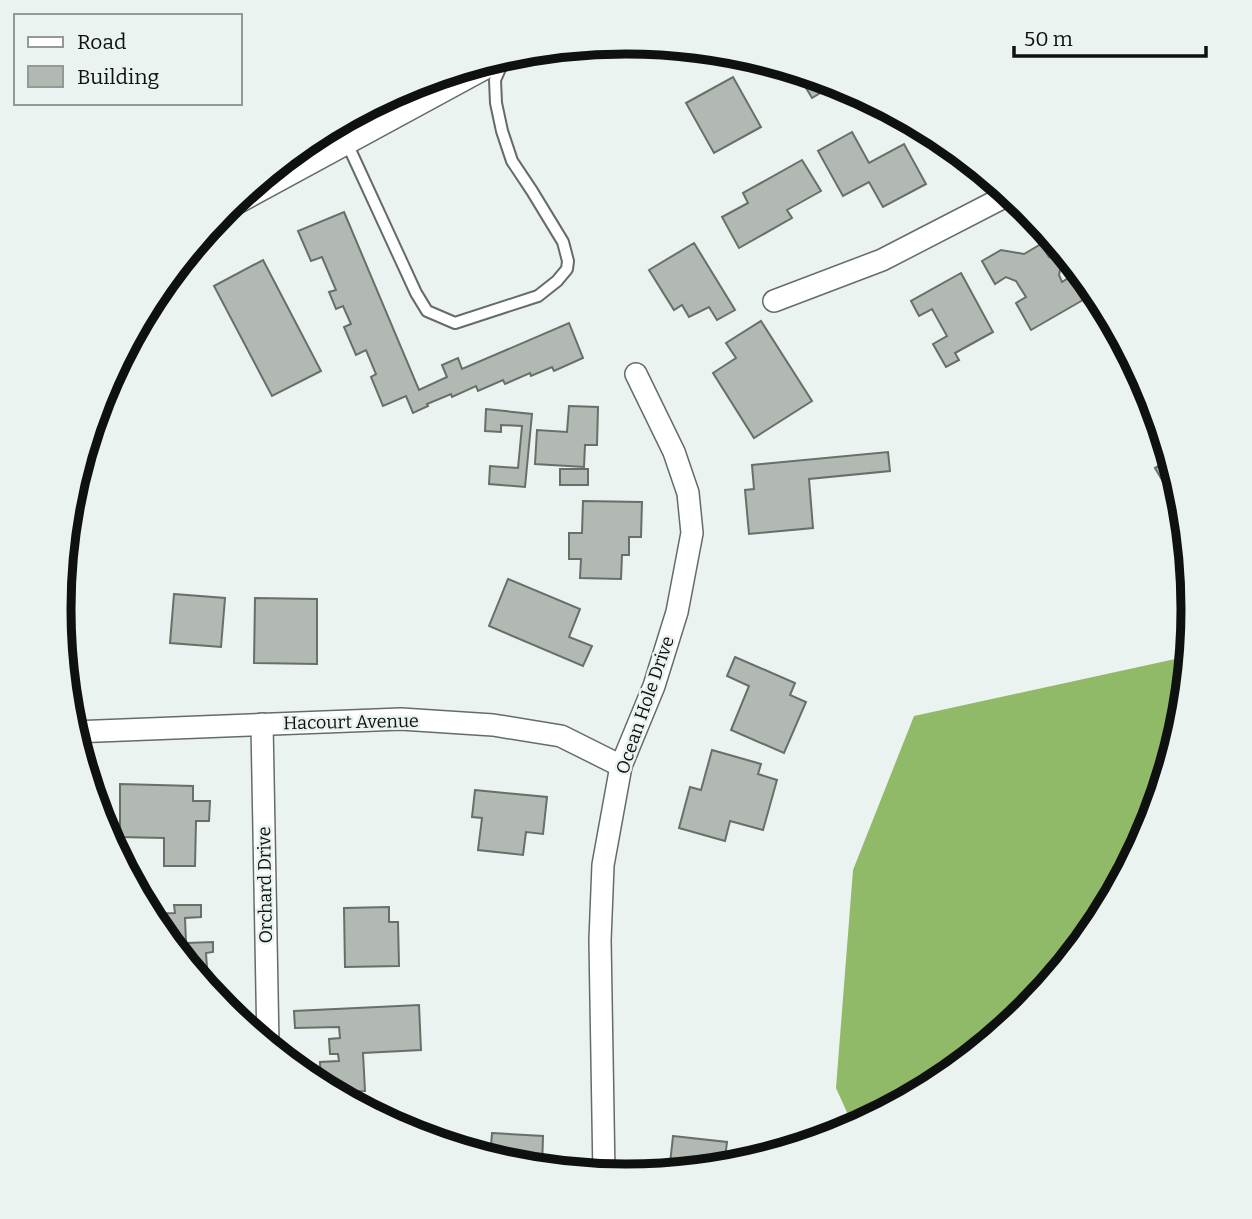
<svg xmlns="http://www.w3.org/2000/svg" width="1252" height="1219" viewBox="0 0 1252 1219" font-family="Bitter,serif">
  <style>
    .forest { fill: #90ba68 }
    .building { fill: #b2b9b3; stroke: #686e69; stroke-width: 2 }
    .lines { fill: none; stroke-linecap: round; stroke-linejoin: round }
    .service-casing { stroke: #646c69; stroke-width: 14 }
    .minor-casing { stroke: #646c69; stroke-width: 24 }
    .secondary-casing { stroke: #646c69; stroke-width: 33 }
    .service { stroke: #fff; stroke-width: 10 }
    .minor { stroke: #fff; stroke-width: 21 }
    .secondary { stroke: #fff; stroke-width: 30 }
    .labels { text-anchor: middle; stroke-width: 5; stroke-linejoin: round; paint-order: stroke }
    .street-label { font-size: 18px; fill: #0e1110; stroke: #eaf3ef }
    .rim { fill: none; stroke: #0e1110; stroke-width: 9 }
  </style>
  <rect width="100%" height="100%" fill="#eaf3ef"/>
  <path class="forest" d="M1189 656 1183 721 1150 827 1098 925 1027 1011 941 1082 854 1128 836 1088 853 870 914 716Z"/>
  <g class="building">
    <path d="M796 71 837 83 812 98Z"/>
    <path d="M733 77 761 127 714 153 686 103Z"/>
    <path d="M852 132 869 163 904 144 926 184 883 207 869 182 843 196 818 151Z"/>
    <path d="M802 160 821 191 787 210 792 218 739 248 722 217 748 203 743 193Z"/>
    <path d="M344 212 419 390 447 377 442 365 458 358 462 369 569 323 583 358 554 371 552 367 531 376 530 373 505 384 503 380 478 391 476 386 452 397 451 394 427 404 428 406 413 413 406 396 383 406 371 377 376 374 366 350 356 355 344 327 351 324 343 306 336 309 329 292 336 290 322 257 311 261 298 231Z"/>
    <path d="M694 243 735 310 717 320 709 307 689 317 682 305 674 310 649 270Z"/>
    <path d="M1041 244 1049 257 1062 260 1059 275 1062 282 1070 277 1083 300 1031 330 1016 303 1026 297 1016 281 1006 277 995 284 982 261 1001 250 1024 254Z"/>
    <path d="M263 260 321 371 272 396 214 286Z"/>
    <path d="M961 273 993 332 955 353 959 360 946 367 933 344 947 336 932 309 919 316 911 301Z"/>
    <path d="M761 321 812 401 754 438 713 373 736 358 726 343Z"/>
    <path d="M569 406 598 407 597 445H585L584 467 535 464 537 430 567 432Z"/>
    <path d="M486 409 532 414 525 487 489 484 490 466 518 468 522 426 501 425V432L485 431Z"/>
    <path d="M1163 435 1183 499V504L1178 507 1155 468 1168 461 1156 440Z"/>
    <path d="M888 452 890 471 809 479 813 528 749 534 745 490 754 489 752 465Z"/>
    <rect x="560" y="469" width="28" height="16"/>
    <path d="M583 501 642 502 641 537H629V555H622L621 579 580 578 581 559H569V533H582Z"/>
    <path d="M508 579 580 609 569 637 592 646 583 666 489 626Z"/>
    <path d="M174 594 225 598 221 647 170 643Z"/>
    <path d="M255 598 317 599V664L254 663Z"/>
    <path d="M735 657 795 683 790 695 806 702 784 753 731 730 749 686 727 676Z"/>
    <path d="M712 750 761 764 758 774 777 780 763 830 730 821 725 841 679 828 690 787 701 790Z"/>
    <path d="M120 784 193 786V801H210L209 821H196L195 866H164V838L120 837Z"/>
    <path d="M475 790 547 797 543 834 526 832 523 855 478 850 482 818 472 817Z"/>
    <path d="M174 905H201V917L185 918 186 943 213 942V952L206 953 207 968H190L154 924 148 914 175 913Z"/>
    <path d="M389 907V922H398L399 966 345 967 344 908Z"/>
    <path d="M419 1005 421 1050 363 1053 365 1091 331 1092 321 1087 320 1062 339 1061 338 1054H330L329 1039 340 1038 339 1027 295 1028 294 1011Z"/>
    <path d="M492 1133 543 1136 542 1169 515 1166 490 1159Z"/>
    <path d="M673 1136 727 1142 724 1167 669 1173Z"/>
  </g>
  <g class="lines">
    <g class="service-casing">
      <path id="service" d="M346 141 416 293 427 311 455 323 538 296 557 281 567 269 568 261 563 242 532 191 512 161 502 131 496 103 495 80 503 62"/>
    </g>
    <g class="minor-casing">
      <g id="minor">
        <path d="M774 301 882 260 1010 194"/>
        <path d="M262 724 268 1046"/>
        <path d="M73 732 401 719 493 725 561 736 621 766"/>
        <path d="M604 1175 600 940 603 865 621 766 654 686 677 612 692 533 688 493 674 452 636 374"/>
      </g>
    </g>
    <g class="secondary-casing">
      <path id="secondary" d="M237 198 491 60"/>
    </g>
    <use href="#service" class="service"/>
    <use href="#minor" class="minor"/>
    <use href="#secondary" class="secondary"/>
  </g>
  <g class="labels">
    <g class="street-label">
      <text transform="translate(645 705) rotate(-71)" y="6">Ocean Hole Drive</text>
      <text transform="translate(351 722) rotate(-1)" y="6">Hacourt Avenue</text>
      <text transform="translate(265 885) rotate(-91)" y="6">Orchard Drive</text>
    </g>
  </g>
  <path d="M0 0H1252V1219H0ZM71 609a555 555 0 1 1 1110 0a555 555 0 1 1-1110 0Z" fill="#eaf3ef" fill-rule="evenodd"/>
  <path class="rim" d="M71 609a555 555 0 1 1 1110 0a555 555 0 1 1-1110 0Z"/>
  <rect x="14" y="14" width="228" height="91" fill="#eaf3ef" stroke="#929996" stroke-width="2"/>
  <rect x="28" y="37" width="35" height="10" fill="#ffffff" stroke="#929996" stroke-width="2"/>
  <text x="77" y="49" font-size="21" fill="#0e1110">Road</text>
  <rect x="28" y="66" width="35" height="21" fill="#b2b9b3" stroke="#929996" stroke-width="2"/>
  <text x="77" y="84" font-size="21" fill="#0e1110">Building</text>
  <path d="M1014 46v10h192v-10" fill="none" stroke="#0e1110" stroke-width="3.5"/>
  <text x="1024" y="46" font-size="21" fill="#0e1110" stroke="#eaf3ef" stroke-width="5" paint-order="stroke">50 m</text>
</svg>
